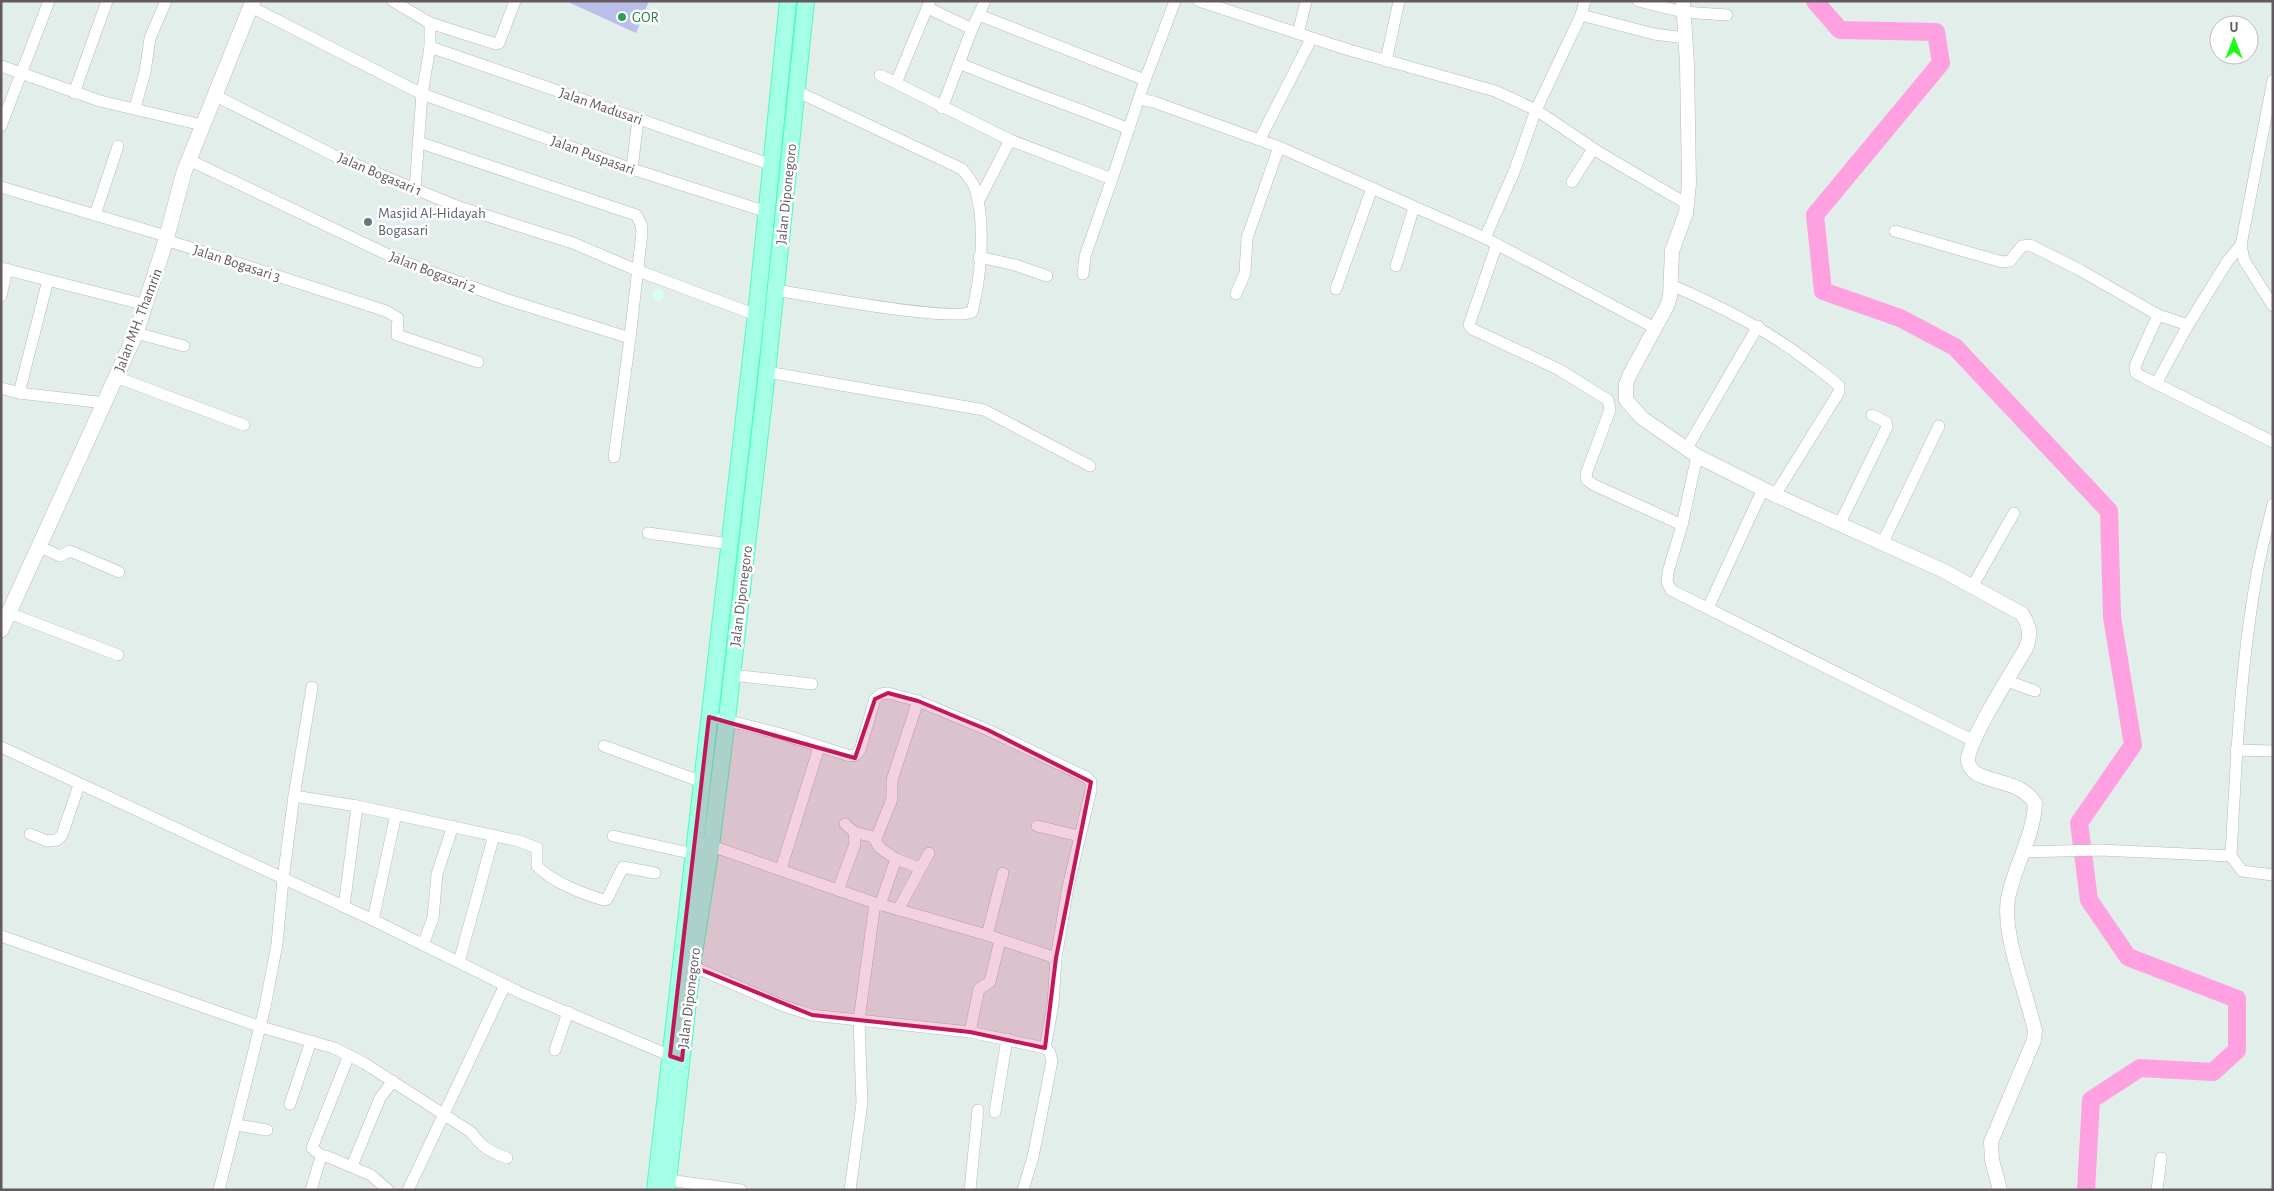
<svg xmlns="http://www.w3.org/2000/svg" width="2274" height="1191" viewBox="0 0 2274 1191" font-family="'Alegreya Sans',sans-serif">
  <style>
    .commercial { fill: #d5fff0 }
    .pitch { fill: #babfe9 }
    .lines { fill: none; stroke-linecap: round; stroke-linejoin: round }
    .river { stroke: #ffa0e0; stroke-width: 18 }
    .minor-casing { stroke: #bfb6ba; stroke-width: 12 }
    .tertiary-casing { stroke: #bfb6ba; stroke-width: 15 }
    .secondary-casing { stroke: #c4b9bf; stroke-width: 16 }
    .primary-casing { stroke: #49ffb7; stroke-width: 18 }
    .minor { stroke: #fff; stroke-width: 11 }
    .tertiary { stroke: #fff; stroke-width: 14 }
    .secondary { stroke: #fff; stroke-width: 15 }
    .primary { stroke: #a5ffe6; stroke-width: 16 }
    .marked { fill: #c2185b; fill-opacity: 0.2; stroke: #c2185b; stroke-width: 4; stroke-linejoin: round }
    .leisure-dot { fill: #2e9e5b; stroke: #fff; stroke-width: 2 }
    .worship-dot { fill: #6b7280; stroke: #fff; stroke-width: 2 }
    .labels { text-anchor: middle; stroke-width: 5; stroke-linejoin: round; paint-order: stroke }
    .leisure-label { font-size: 15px; fill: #27864d; stroke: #fff; text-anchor: start }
    .street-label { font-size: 15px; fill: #63595f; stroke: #fff }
    .worship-label { font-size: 15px; fill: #5b616d; stroke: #fff; text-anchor: start }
  </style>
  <rect width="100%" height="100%" fill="#e1eeea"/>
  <circle class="commercial" cx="658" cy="295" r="6"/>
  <path class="pitch" d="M566 1H649L636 33Z"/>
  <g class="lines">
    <path class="river" d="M1815 1 1840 30 1936 32 1941 63 1815 215 1823 291 1900 318 1955 347 2109 511 2112 617 2133 745 2079 823 2089 900 2128 957 2237 999V1050L2213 1072 2140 1068 2091 1100 2086 1190"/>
    <g class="minor-casing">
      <g id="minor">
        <path d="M393 1 430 23 496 44 499 43 515 1"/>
        <path d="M1199 1 1349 50 1495 91 1536 110 1600 153 1687 204"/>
        <path d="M1638 1 1683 12 1727 15"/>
        <path d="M251 7 422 94 632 169 767 212"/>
        <path d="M928 8 972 29"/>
        <path d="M979 15 1145 80 1112 179"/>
        <path d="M1581 15 1654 34 1685 38"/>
        <path d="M1298 34 1306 1"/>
        <path d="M430 47 772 165"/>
        <path d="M1386 61 1399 1"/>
        <path d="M959 63C1015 87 1073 106 1129 129"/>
        <path d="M1 66 100 101 202 125"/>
        <path d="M880 75 1010 140"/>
        <path d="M1145 80 1175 1"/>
        <path d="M2273 80 2241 245 2244 260 2273 306"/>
        <path d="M896 83 930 1"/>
        <path d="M74 93 107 1"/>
        <path d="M214 95 333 155 415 189 459 207 573 243 636 270 756 315"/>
        <path d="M1140 99 1154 102 1279 147 1485 238 1655 328"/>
        <path d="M135 108 145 72 150 38 166 1"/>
        <path d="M942 108 972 29 985 1"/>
        <path d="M1 126 49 1"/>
        <path d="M1260 139 1311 39"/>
        <path d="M189 160 401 261 505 299 630 338 642 232 641 224 636 215 418 142"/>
        <path d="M632 169 638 119"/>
        <path d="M1572 182 1593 149"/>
        <path d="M1 187 166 236"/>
        <path d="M415 189 422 94 430 47V23"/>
        <path d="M978 202 1010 140 1112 179 1085 256 1083 274"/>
        <path d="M95 215 118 146"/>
        <path d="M1895 231 2002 262 2010 261 2022 246 2030 245 2080 270 2158 315"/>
        <path d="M1485 238 1514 172 1536 110 1581 15 1585 1"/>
        <path d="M166 240 386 311 398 318 397 335 478 362"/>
        <path d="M1497 244 1469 325 1472 329 1558 369 1608 400 1610 410 1586 474 1587 480 1594 485 1682 525"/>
        <path d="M2241 245 2227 262 2188 325 2158 315 2135 366 2136 373 2143 377 2273 442"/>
        <path d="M979 257 1015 265 1047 276"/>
        <path d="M1396 266 1414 207"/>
        <path d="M1 268 146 305"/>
        <path d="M1671 285C1720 306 1766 329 1809 362 1819 370 1830 377 1839 386V392L1775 495"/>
        <path d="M1336 289 1372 188"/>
        <path d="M775 290C808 295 950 322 972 312 981 278 986 222 975 188 972 181 967 175 962 169L796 91"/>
        <path d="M1236 294 1245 273 1247 238 1279 147"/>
        <path d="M1 296 7 269"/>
        <path d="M136 333 184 346"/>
        <path d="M767 372 984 410 1090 466"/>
        <path d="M116 377 244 425"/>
        <path d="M2156 384 2188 325"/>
        <path d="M1 388 19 393 105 403"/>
        <path d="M19 393 48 280"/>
        <path d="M1687 448 1758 326"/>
        <path d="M1697 456 1682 525 1668 572 1667 582 1671 590 1974 741"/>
        <path d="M614 457 630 338"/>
        <path d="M1840 523 1887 427 1886 422 1872 415"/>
        <path d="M648 533 729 544"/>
        <path d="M1883 542 1939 426"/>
        <path d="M40 547 60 556 70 551 119 572"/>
        <path d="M1972 587 2014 513"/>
        <path d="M1708 608 1763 489"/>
        <path d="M9 613 118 655"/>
        <path d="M732 675 812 684"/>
        <path d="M2007 681 2035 691"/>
        <path d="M721 719 781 734 850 756 856 755 860 750 875 699 881 694 888 693 918 701 988 730 1086 777 1091 782V790L1068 887 1056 958"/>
        <path d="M604 746 702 782"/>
        <path d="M1 747 373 920 523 994 676 1058"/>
        <path d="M2236 750 2273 751"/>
        <path d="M294 796 312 687"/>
        <path d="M1037 826 1079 836"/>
        <path d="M854 832 873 837 880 848 896 859 920 868"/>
        <path d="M30 834 47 841 57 840 62 835 79 785"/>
        <path d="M613 836 694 854"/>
        <path d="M876 839 892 799V780L918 701"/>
        <path d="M2023 852 2100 850 2231 856C2236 763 2240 670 2256 579 2260 554 2267 529 2273 504"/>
        <path d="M2231 856 2242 871 2273 875"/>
        <path d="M781 869 819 747"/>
        <path d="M838 890 855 844 854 832 845 824"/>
        <path d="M880 905 896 859"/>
        <path d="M344 907 357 806"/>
        <path d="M898 910 929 853"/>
        <path d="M373 920 396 814"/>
        <path d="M987 935 1003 873"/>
        <path d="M1 936 261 1027 334 1048 364 1063 471 1132C481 1147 491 1152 507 1158"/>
        <path d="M423 945 433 918 437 874 453 826"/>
        <path d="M459 962 494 835"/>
        <path d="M692 966 784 1006 812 1015 970 1032 1045 1048 1053 1004 1056 958 987 935 875 903 706 844"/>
        <path d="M970 1032 979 989 990 982 1000 940"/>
        <path d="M555 1050 568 1012"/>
        <path d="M290 1104 311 1041"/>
        <path d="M995 1112 1007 1039"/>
        <path d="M237 1125 267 1130"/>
        <path d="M322 1156 312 1148 349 1055"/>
        <path d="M352 1166 380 1098 393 1081"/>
        <path d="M661 1179 741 1190"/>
        <path d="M219 1190 265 1007 277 944 283 879 294 796 357 806 519 841 537 848V866C552 882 583 894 604 900L607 899 623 867 655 873"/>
        <path d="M311 1190 320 1160 322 1156H326L371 1175 388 1190"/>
        <path d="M408 1190 505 985"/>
        <path d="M850 1190 862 1103 859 1020 875 903"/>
        <path d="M970 1190 978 1110"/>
        <path d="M1023 1190 1033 1157 1052 1061 1050 1053 1045 1048"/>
        <path d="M2157 1190 2161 1158"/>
      </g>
    </g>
    <g class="tertiary-casing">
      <path id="tertiary" d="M1683 1 1687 64 1689 183 1686 213 1672 251 1670 296 1667 306 1630 374 1626 384V400L1642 418 1697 456 1775 495 1944 571 2022 614C2030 626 2031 635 2026 648 2014 669 1968 740 1968 760 1969 768 1975 774 1982 776 2001 784 2023 784 2035 803 2034 836 2014 866 2008 899 2002 935 2027 994 2035 1031L2034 1040 1991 1142 1992 1160 2000 1190"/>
    </g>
    <g class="secondary-casing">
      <path id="secondary" d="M1 630 136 333 166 240 184 172 253 1"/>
    </g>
    <g class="primary-casing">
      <g id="primary">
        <path d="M655 1190 756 315 788 1"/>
        <path d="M667 1190 692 966 711 846 727 719 767 372 806 1"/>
      </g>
    </g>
    <use href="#minor" class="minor"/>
    <use href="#tertiary" class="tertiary"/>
    <use href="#secondary" class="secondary"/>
    <use href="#primary" class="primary"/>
  </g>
  <path class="marked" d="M888 693 918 701 988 730 1091 782 1056 958 1045 1048 970 1032 812 1015 692 966 682 1060 670 1056 709 717 855 758 875 699Z"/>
  <circle class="leisure-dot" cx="622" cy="17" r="5"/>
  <circle class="worship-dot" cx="368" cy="222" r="5"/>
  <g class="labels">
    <g class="leisure-label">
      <text x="632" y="22">GOR</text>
    </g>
    <g class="street-label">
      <text transform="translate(601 106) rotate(19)" y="5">Jalan Madusari</text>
      <text transform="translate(593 155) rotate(20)" y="5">Jalan Puspasari</text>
      <text transform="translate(380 174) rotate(23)" y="5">Jalan Bogasari 1</text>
      <text transform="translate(786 194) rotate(-84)" y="5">Jalan Diponegoro</text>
      <text transform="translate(237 263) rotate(18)" y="5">Jalan Bogasari 3</text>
      <text transform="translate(433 272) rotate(21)" y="5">Jalan Bogasari 2</text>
      <text transform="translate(138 320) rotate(-69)" y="5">Jalan MH. Thamrin</text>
      <text transform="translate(741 596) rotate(-83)" y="5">Jalan Diponegoro</text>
      <text transform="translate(689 998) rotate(-83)" y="5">Jalan Diponegoro</text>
    </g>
    <g class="worship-label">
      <text x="378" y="218">Masjid Al-Hidayah<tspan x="378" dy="17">Bogasari</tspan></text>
    </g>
  </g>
  <rect width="2274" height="1191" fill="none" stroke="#63595f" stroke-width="5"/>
  <g transform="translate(2234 40)"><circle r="24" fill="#ffffff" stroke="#c1bdbf"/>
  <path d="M0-4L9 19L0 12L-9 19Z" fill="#22fb1a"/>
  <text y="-8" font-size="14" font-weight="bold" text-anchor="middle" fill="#63595f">U</text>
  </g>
</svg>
